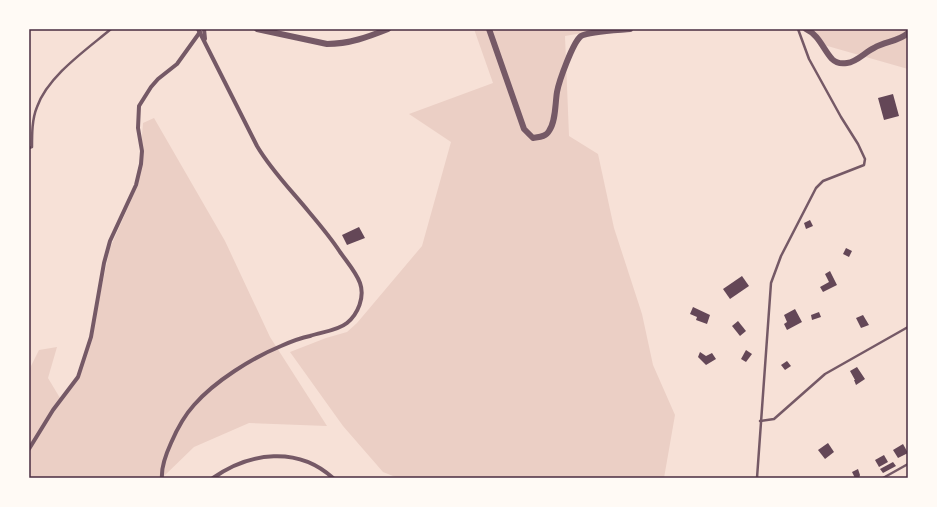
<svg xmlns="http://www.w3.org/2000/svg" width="937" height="507" viewBox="0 0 937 507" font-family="Manrope,sans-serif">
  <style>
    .green { fill: #ebcfc5 }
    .building { fill: #644757 }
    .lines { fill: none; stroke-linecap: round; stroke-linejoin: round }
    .service { stroke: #755966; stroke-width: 2.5 }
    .minor { stroke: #755966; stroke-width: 4 }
    .tertiary { stroke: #755966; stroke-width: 6 }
    .neatline { fill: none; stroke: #4a2c40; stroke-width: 1.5 }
  </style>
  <rect width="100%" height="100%" fill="#f7e1d7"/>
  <g class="green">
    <path d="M474 29H606L565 36 569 136 598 154 614 228 642 314 653 365 675 415 664 478H398L383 472 343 426 290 352 326 338 347 332 357 323 422 246 451 142 409 114 493 83Z"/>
    <path d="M803 29H908V69L824 45Z"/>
    <path d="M154 118 225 241 270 337 327 426 249 423 194 447 162 478H29V370L39 350 57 347 48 378 60 398 79 378 89 347 110 248 138 185 143 123Z"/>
  </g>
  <g class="building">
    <path d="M893 94 899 116 884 120 878 98Z"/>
    <path d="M810 220 813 226 806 229 804 223Z"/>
    <path d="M359 227 365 238 347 245 342 235Z"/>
    <path d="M846 248 852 251 849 257 843 254Z"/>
    <path d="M830 271 837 285 823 292 820 287 829 282 825 274Z"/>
    <path d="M742 276 749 286 730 299 723 289Z"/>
    <path d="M693 307 710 315 707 324 696 320 697 317 690 314Z"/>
    <path d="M795 309 802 322 787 330 784 324 787 322 784 315Z"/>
    <path d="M819 312 821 317 812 320 811 315Z"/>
    <path d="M863 315 869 325 861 328 856 318Z"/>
    <path d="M738 321 746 331 740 336 732 326Z"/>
    <path d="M746 350 752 354 746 362 741 359Z"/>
    <path d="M700 352 706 356 712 353 716 359 706 365 698 357Z"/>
    <path d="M787 361 791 366 785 370 781 365Z"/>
    <path d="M857 367 865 379 856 385 854 380H855L850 371Z"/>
    <path d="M828 443 834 452 825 459 818 450Z"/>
    <path d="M903 444 908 453 898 458 893 450Z"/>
    <path d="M884 455 888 462 879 467 875 460Z"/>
    <path d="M893 462 896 466 883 473 880 469Z"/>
    <path d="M858 469 860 475 859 478H855L852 472Z"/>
  </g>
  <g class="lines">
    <g class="service">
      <path d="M29 148 32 147C32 134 32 119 37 107 48 76 86 50 111 29"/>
      <path d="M760 421 774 419 825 374 908 327"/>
      <path d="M757 478 771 283 781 256 816 188 823 181 864 165 865 159 858 144 841 117 809 59 798 29"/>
      <path d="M883 478 908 464"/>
    </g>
    <g class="minor">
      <path d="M204 29 205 39"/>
      <path d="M29 449 53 410 78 377 91 337 104 263 110 241 136 185 141 164 142 151 138 128 139 106 151 87 158 79 177 64 200 32"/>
      <path d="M162 478C161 466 166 454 171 443 177 429 184 416 194 405 215 381 252 358 281 346 290 342 300 338 310 336 321 332 337 331 347 323 358 314 365 297 360 283 356 272 347 262 340 252 331 238 320 225 309 212 291 190 271 170 257 146L198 29"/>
      <path d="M213 478C250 452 298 446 333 478"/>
    </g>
    <g class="tertiary">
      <path d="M257 29 327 44C349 44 368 37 388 29"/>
      <path d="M489 29 524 129 533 138C538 137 546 137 549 131 556 121 555 104 557 92 559 81 573 42 581 36 589 31 620 30 630 29"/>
      <path d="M806 29C819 35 823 49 832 59 836 63 841 64 847 63 857 62 865 52 874 48 885 41 898 42 908 33"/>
    </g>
  </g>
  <rect width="937" height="507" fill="none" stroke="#fffaf5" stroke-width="60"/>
  <rect x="30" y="30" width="877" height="447" class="neatline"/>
</svg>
